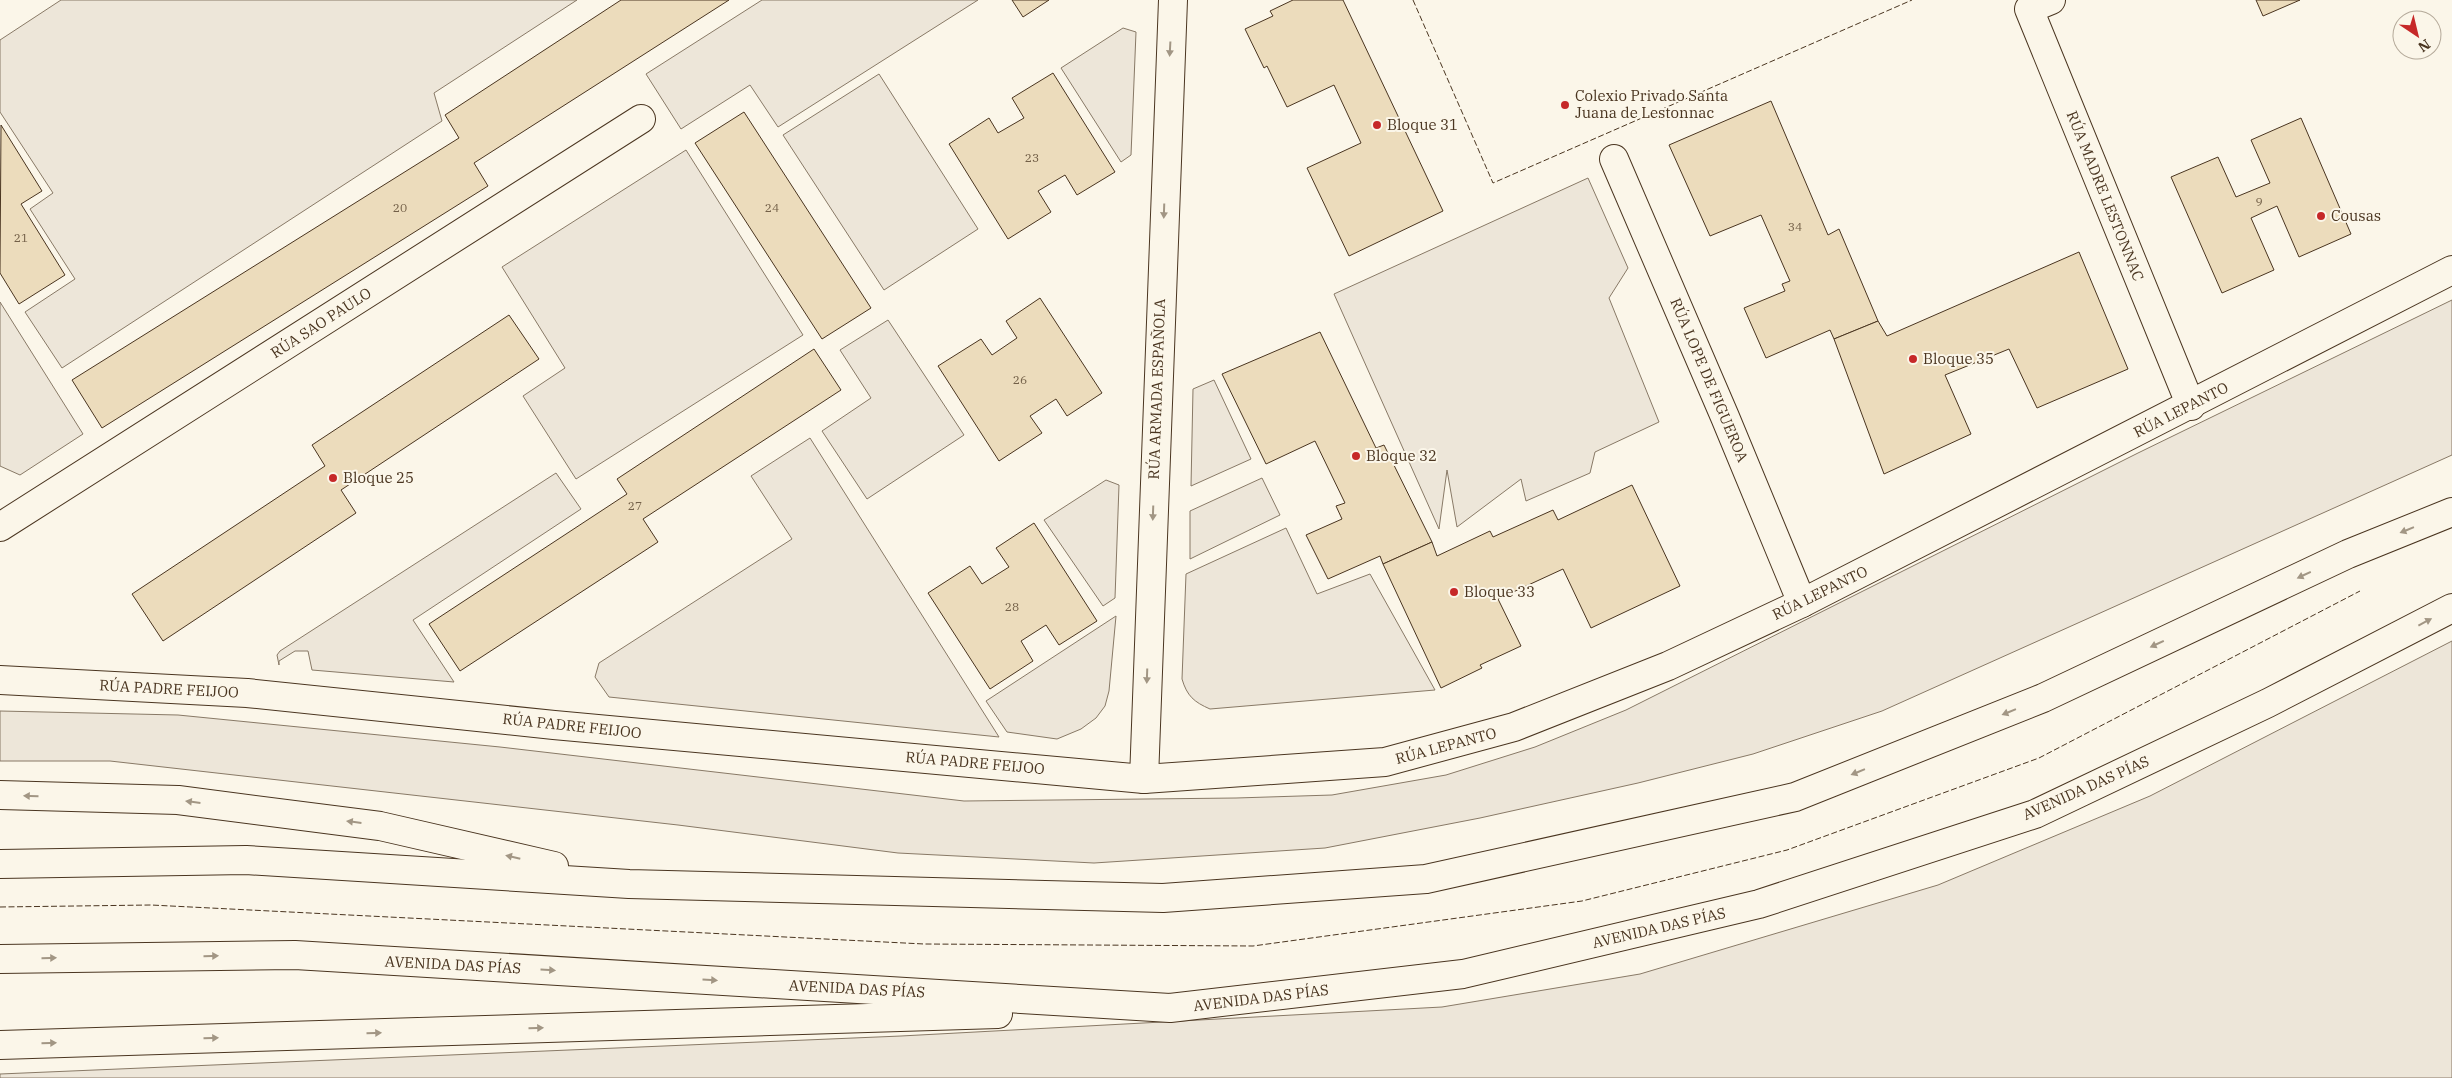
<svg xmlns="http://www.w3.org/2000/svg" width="2452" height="1078" viewBox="0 0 2452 1078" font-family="'IBM Plex Serif',serif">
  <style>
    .green { fill: #ede6d9; stroke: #887966 }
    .building { fill: #ecdcbc; stroke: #4a3520 }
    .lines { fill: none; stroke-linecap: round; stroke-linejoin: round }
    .minor-casing { stroke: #4a3520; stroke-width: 30 }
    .trunk-casing { stroke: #4a3520; stroke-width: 30 }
    .minor { stroke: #fbf6e9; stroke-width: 28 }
    .trunk { stroke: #fbf6e9; stroke-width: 28 }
    .fence { stroke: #4a3520; stroke-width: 1; stroke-dasharray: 6 2.5; stroke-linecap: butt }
    .oneway { fill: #a29684 }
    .poi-dot { fill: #c62828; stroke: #fbf6e9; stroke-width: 2 }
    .labels { text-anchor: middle; stroke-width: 4; stroke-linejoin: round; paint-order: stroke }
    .number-label { font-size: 12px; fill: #725f47 }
    .poi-label { font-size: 15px; fill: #4a3520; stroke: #fbf6e9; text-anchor: start }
    .street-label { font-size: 15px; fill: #4a3520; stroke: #fbf6e9 }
  </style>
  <rect width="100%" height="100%" fill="#fbf6e9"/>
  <g class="green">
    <path d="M61 0H577L434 93 442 121 62 368 25 312 75 279 30 209 53 193 0 112V40Z"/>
    <path d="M762 0H978L778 127 750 85 681 129 646 74Z"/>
    <path d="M1123 28 1136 32 1131 155 1121 162 1061 68Z"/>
    <path d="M879 74 978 229 884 290 783 135Z"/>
    <path d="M686 150 803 335 576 479 523 396 565 368 502 267Z"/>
    <path d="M1588 178 1628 268 1609 298 1659 422 1595 452 1590 473 1526 501 1521 479 1457 527 1447 470 1439 529 1334 294Z"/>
    <path d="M2452 300V455L1882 711 1753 754 1638 783 1480 818 1325 848 1094 863 898 853 678 825 110 761H0V711L178 715 500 747 964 801 1236 798 1332 795 1446 775 1535 747 1626 710 2138 453Z"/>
    <path d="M0 302 83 434 20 475 0 466Z"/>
    <path d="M888 320 964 435 867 499 822 431 871 398 840 350Z"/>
    <path d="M1214 380 1251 459 1191 486 1193 389Z"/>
    <path d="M810 438 999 737 609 697 595 677 599 663 792 539 751 476Z"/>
    <path d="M556 473 581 509 413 620 454 682 312 670 308 651H295L279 661V665L277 655 280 651Z"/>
    <path d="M1262 478 1280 515 1190 559V511Z"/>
    <path d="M1106 480 1119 485 1115 598 1103 606 1044 520Z"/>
    <path d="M1286 528 1317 594 1370 574 1435 690 1210 709C1194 702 1187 696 1182 679L1186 574Z"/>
    <path d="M1116 616 1109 691 1105 706 1096 718 1081 729 1057 739 1007 732 986 701Z"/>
    <path d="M2452 641V1078H0V1074L901 1036 1442 1007 1640 974 1938 885 2150 796Z"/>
  </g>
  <g class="building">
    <path d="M621 0H729L474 163 488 186 102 428 72 380 459 138 445 115Z"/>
    <path d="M1012 0H1049L1023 17Z"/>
    <path d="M1293 0H1343L1443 211 1349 256 1307 168 1361 143 1334 85 1287 107 1267 66 1264 68 1245 29 1273 16 1270 11Z"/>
    <path d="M2256 0H2300L2263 16Z"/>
    <path d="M1053 73 1115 172 1077 195 1065 175 1038 191 1051 212 1008 239 949 144 989 118 998 133 1024 118 1012 98Z"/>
    <path d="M1771 101 1828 235 1839 229 1878 321 1834 339 1830 330 1766 358 1744 308 1785 291 1782 284 1790 281 1761 215 1710 236 1669 145Z"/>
    <path d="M744 112 871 308 822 339 695 143Z"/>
    <path d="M2301 118 2351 234 2299 257 2277 206 2251 218 2274 270 2222 293 2171 177 2218 157 2236 197 2270 183 2251 140Z"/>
    <path d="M1 125 42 191 21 204 65 275 19 304 0 273Z"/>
    <path d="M2079 252 2128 369 2037 408 2009 349 1945 375 1971 434 1884 474 1834 339 1878 321 1887 336Z"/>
    <path d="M1040 298 1102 393 1067 416 1056 399 1030 416 1042 433 999 461 938 366 981 339 992 355 1017 338 1006 321Z"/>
    <path d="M509 315 539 359 341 490 356 513 163 641 132 594 325 466 312 445Z"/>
    <path d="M1320 332 1376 448 1384 445 1432 542 1383 564 1380 556 1328 579 1306 535 1342 519 1336 506 1345 503 1315 441 1266 464 1222 374Z"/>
    <path d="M814 349 841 390 643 519 658 542 460 671 429 624 627 494 617 479Z"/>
    <path d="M1632 485 1680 586 1591 628 1563 569 1498 599 1521 646 1480 665 1482 668 1441 688 1383 564 1432 542 1437 556 1490 531 1493 537 1553 510 1558 520Z"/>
    <path d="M1034 523 1097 621 1059 645 1046 625 1021 641 1033 661 990 689 928 593 970 566 982 584 1009 567 996 548Z"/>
  </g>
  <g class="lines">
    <g class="minor-casing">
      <g id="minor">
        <path d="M2051 0 2029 9 2191 406"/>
        <path d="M1614 159 1725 417 1802 603"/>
        <path d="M0 527 641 119"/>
        <path d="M0 680 247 693 554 725 1144 779 1385 762 1514 727 1668 666 1802 603 2452 270"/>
        <path d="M1144 779 1173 0"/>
      </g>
    </g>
    <g class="trunk-casing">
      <g id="trunk">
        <path d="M0 795 178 800 380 826 554 866"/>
        <path d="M0 864 246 860 629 884 1163 898 1426 879 1795 797 2043 698 2348 554 2452 512"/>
        <path d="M0 959 295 955 1170 1008 1463 974 1759 904 2035 814 2268 703 2452 608"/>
        <path d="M0 1045 998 1014"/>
      </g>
    </g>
    <use href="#minor" class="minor"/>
    <use href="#trunk" class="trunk"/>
    <g class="fence">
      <path d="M1413 0 1493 183 1912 0"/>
      <path d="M0 907 151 905 924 944 1253 946 1582 901 1787 850 2039 758 2360 591"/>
    </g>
  </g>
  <defs><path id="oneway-solid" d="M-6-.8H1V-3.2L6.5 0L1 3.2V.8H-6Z" transform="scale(1.25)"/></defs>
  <g class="oneway">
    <use href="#oneway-solid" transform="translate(1170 49) rotate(93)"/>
    <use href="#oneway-solid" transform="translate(1164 211) rotate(92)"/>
    <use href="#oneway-solid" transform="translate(1153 513) rotate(92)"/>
    <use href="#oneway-solid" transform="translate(2407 530) rotate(158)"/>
    <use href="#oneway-solid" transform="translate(2304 575) rotate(155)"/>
    <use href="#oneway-solid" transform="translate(2425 622) rotate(-28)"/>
    <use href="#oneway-solid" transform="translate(2157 644) rotate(155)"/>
    <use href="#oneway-solid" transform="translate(1147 676) rotate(92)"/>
    <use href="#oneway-solid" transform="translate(2009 712) rotate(158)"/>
    <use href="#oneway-solid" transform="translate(1858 772) rotate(158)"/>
    <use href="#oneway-solid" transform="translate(31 796) rotate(-178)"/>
    <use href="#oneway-solid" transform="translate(193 802) rotate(-173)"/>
    <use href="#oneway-solid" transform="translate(354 822) rotate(-173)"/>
    <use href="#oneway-solid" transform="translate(513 857) rotate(-167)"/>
    <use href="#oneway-solid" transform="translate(211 956) rotate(-1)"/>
    <use href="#oneway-solid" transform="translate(49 958) rotate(-1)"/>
    <use href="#oneway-solid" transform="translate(548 970) rotate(3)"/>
    <use href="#oneway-solid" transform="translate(710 980) rotate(3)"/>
    <use href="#oneway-solid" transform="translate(536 1028) rotate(-2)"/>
    <use href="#oneway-solid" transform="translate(374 1033) rotate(-2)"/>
    <use href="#oneway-solid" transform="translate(211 1038) rotate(-2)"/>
    <use href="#oneway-solid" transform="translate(49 1043) rotate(-2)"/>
  </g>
  <g class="poi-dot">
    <circle cx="1565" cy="105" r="5"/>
    <circle cx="1377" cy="125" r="5"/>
    <circle cx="2321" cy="216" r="5"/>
    <circle cx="1913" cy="359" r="5"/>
    <circle cx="1356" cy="456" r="5"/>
    <circle cx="333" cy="478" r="5"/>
    <circle cx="1454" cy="592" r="5"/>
  </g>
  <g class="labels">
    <g class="number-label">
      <text x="1032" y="162">23</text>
      <text x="2259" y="206">9</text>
      <text x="400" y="212">20</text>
      <text x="772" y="212">24</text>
      <text x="1795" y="231">34</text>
      <text x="21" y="242">21</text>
      <text x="1020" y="384">26</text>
      <text x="635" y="510">27</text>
      <text x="1012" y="611">28</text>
    </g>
    <g class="poi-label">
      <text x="1575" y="101">Colexio Privado Santa<tspan x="1575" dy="17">Juana de Lestonnac</tspan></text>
      <text x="1387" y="130">Bloque 31</text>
      <text x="2331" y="221">Cousas</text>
      <text x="1923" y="364">Bloque 35</text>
      <text x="1366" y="461">Bloque 32</text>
      <text x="343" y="483">Bloque 25</text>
      <text x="1464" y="597">Bloque 33</text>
    </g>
    <g class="street-label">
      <text transform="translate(2105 196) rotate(68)" y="5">RÚA MADRE LESTONNAC</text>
      <text transform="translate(321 323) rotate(-33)" y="5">RÚA SAO PAULO</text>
      <text transform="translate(1709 380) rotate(67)" y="5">RÚA LOPE DE FIGUEROA</text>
      <text transform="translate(1157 389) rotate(-88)" y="5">RÚA ARMADA ESPAÑOLA</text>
      <text transform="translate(2181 410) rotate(-27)" y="5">RÚA LEPANTO</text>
      <text transform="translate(1820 593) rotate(-26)" y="5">RÚA LEPANTO</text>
      <text transform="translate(169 689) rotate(3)" y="5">RÚA PADRE FEIJOO</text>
      <text transform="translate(572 726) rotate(6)" y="5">RÚA PADRE FEIJOO</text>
      <text transform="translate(1446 746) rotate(-15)" y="5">RÚA LEPANTO</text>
      <text transform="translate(975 763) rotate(5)" y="5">RÚA PADRE FEIJOO</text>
      <text transform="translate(2086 788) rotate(-24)" y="5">AVENIDA DAS PÍAS</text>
      <text transform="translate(1659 928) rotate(-13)" y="5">AVENIDA DAS PÍAS</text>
      <text transform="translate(453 965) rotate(3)" y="5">AVENIDA DAS PÍAS</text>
      <text transform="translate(857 989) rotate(3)" y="5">AVENIDA DAS PÍAS</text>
      <text transform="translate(1261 998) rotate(-7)" y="5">AVENIDA DAS PÍAS</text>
    </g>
  </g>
  <g transform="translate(2417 35) rotate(145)"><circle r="24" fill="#fbf6e9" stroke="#b4a999"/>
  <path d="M0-4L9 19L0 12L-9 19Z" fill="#c62828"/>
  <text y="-8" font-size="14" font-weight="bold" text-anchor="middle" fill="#4a3520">N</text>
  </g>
</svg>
